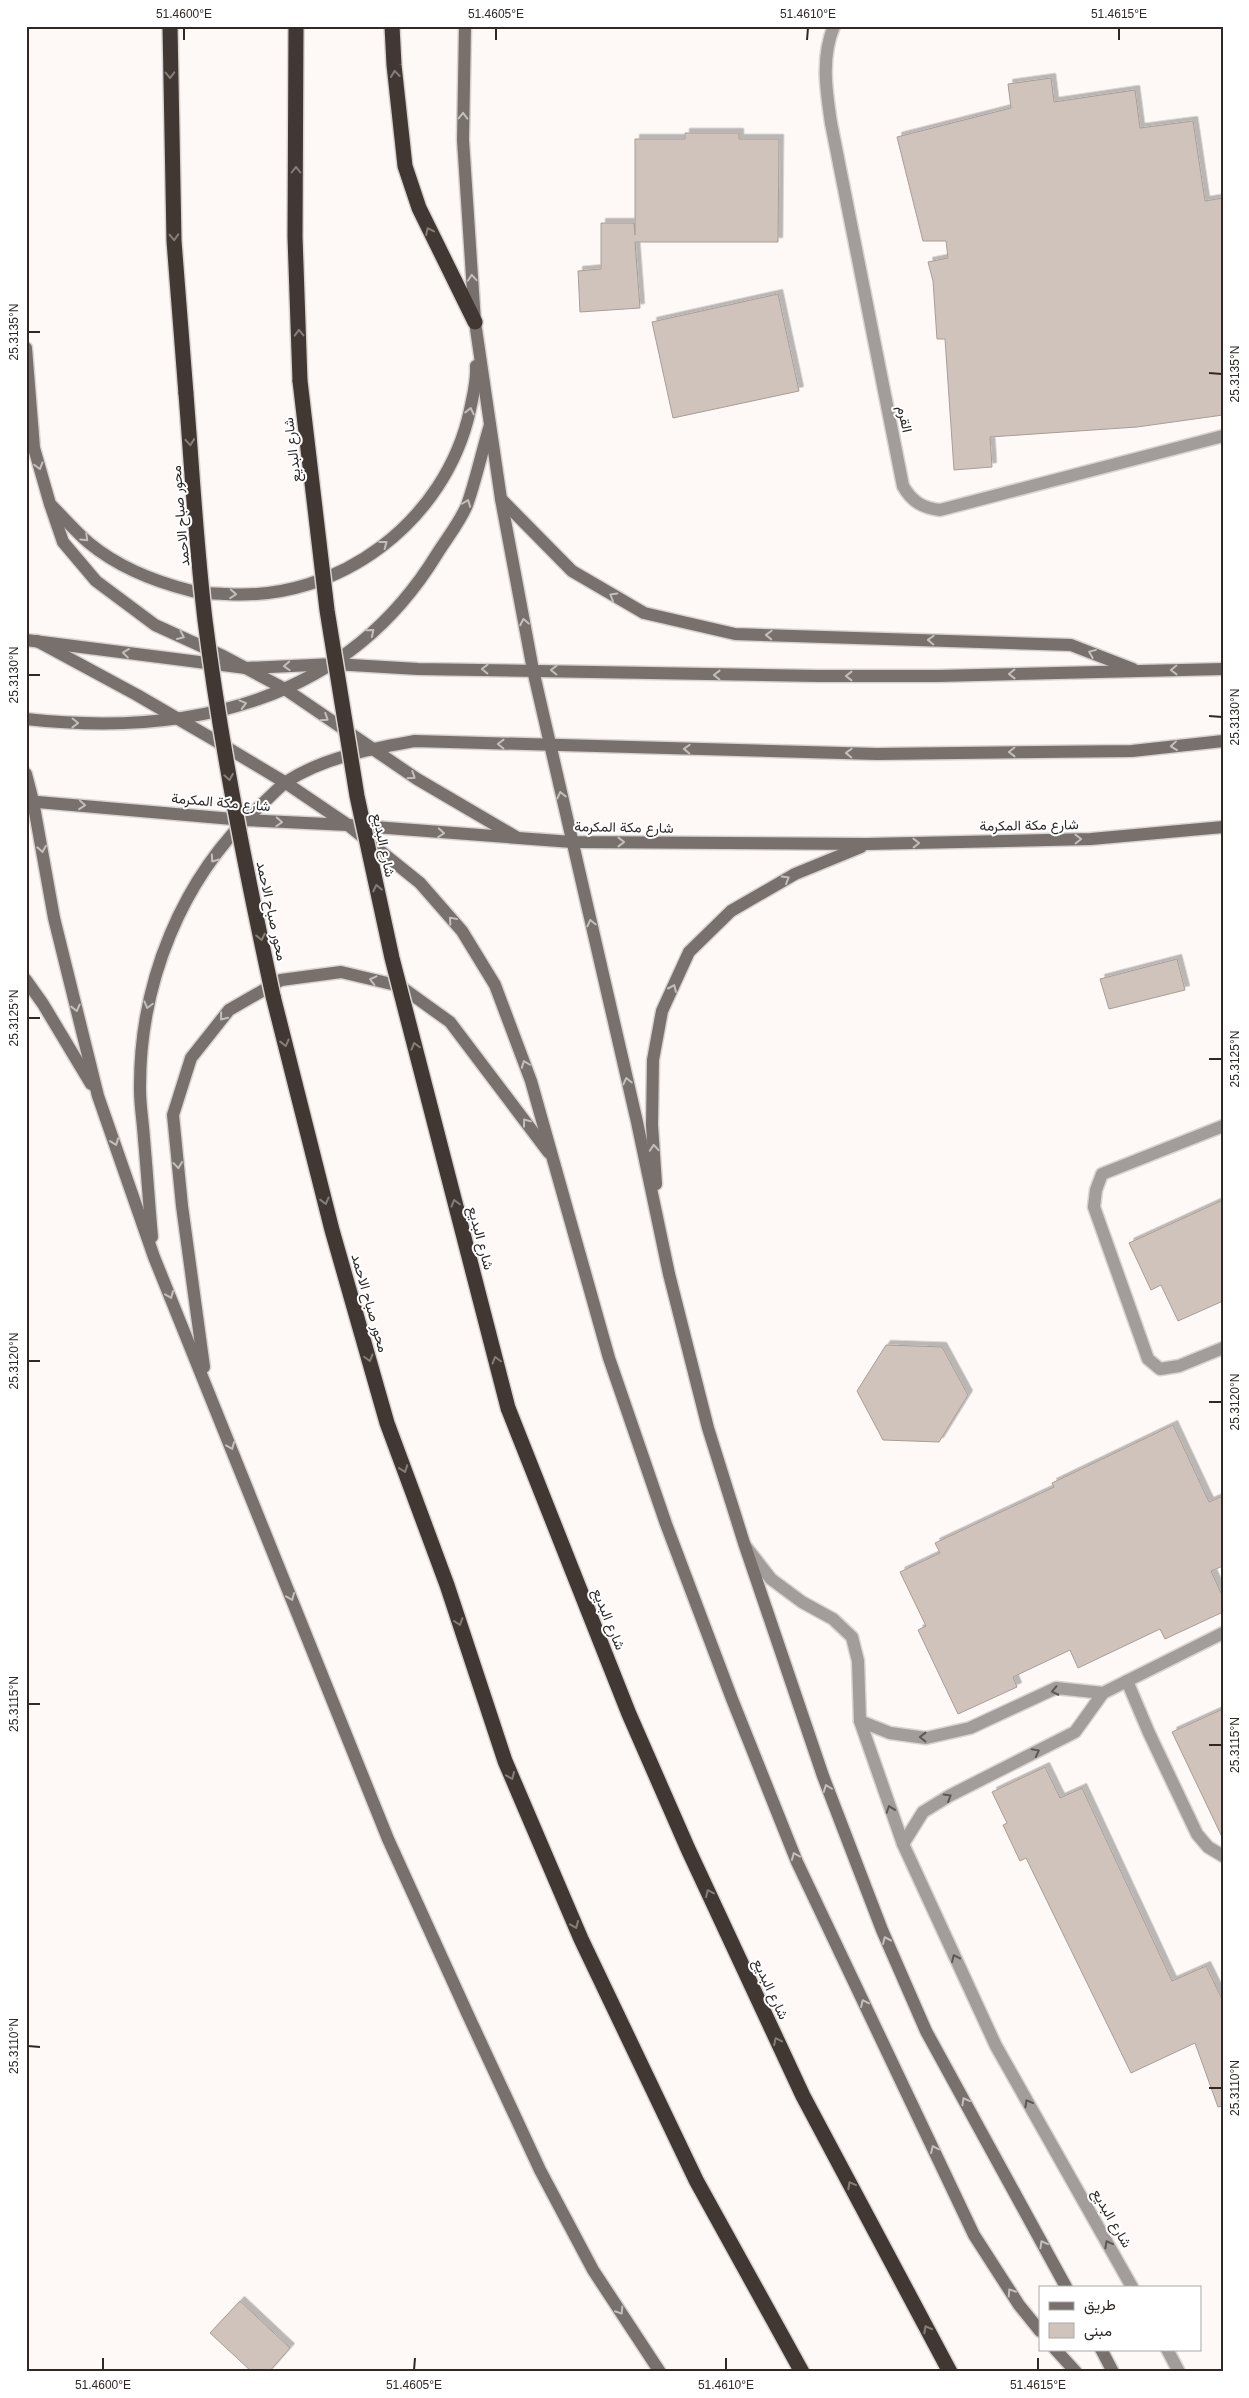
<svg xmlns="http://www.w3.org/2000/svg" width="1249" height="2398" viewBox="0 0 1249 2398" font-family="Helvetica,Vazirmatn,sans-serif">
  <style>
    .building { fill: #cfc3bc; stroke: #a99d96; filter: url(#shadow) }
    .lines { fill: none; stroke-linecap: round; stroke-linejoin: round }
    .lane-casing { stroke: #d9d3d1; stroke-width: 15 }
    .street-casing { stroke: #d9d3d1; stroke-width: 15 }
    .secondary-casing { stroke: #d9d3d1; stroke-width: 15 }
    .highway-casing { stroke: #d9d3d1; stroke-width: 18 }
    .lane { stroke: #a29c9a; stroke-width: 12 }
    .street { stroke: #a29c9a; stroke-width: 12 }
    .secondary { stroke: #78706c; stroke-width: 12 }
    .highway { stroke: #423833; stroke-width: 15 }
    .highway-bridge-casing { stroke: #d9d3d1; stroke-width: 18; stroke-linecap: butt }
    .highway-bridge { stroke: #423833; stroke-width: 15 }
    .oneway { stroke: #847e7a }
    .oneway2 { stroke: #c2bfbd }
    .oneway3 { stroke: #5c5754 }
    .ticks { fill: none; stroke: #2e2926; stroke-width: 2 }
    .labels { text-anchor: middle; stroke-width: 4; stroke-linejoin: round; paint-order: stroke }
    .street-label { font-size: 14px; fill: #2e2926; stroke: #fff }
    .neatline { fill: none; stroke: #2e2926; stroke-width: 2 }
    .ticks-label { font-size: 12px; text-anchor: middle; fill: #2e2926 }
  </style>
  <defs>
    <filter id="shadow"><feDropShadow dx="4.5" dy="-4.5" stdDeviation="0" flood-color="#0004"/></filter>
  </defs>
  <rect width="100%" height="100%" fill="#fef8f6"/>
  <g class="building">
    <path d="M1051 78 1054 102 1135 90 1140 128 1193 121 1205 201 1223 198V415L1137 427 990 437 992 467 954 470 945 339H937L933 281 928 262 948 258 946 241H923L897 137 1011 108 1008 84Z"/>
    <path d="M685 133H739V139H779L778 242H635L640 308 580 312 578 271 601 269V223H634L635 235V139H685Z"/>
    <path d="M778 294 799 391 673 418 652 322Z"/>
    <path d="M1177 959 1185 990 1109 1009 1100 979Z"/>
    <path d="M1223 1200V1301L1178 1321 1161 1285 1151 1290 1129 1243Z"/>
    <path d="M886 1345 942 1347 968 1395 939 1442 883 1440 857 1391Z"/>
    <path d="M1173 1425 1209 1502 1223 1496V1566L1211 1571 1223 1597V1612L1165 1639 1160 1629 1078 1668 1070 1650 1013 1677 1017 1687 958 1714 918 1630 926 1626 900 1572 940 1553 935 1543 1054 1487 1052 1483Z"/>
    <path d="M1223 1709V1839L1172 1732Z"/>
    <path d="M1045 1767 1060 1798 1082 1788 1172 1981 1206 1966 1223 2001V2106L1218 2107 1195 2043 1131 2073 1026 1858 1020 1861 1003 1825 1007 1823 992 1792Z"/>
    <path d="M240 2301 290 2348 269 2372H252L210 2333Z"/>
  </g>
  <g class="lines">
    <g class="lane-casing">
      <g id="lane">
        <path d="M1223 1126 1102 1174 1096 1190 1094 1207 1148 1359 1160 1369 1179 1366 1223 1348"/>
        <path d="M1127 1681 1149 1733 1197 1834 1208 1847 1223 1856"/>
        <path d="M860 1721 890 1733 926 1738 970 1728 1056 1688 1103 1693"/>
        <path d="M903 1844 923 1812 949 1796 1075 1732 1103 1693 1223 1633"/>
      </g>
    </g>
    <g class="street-casing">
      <g id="street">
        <path d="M834 26C821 57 826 90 831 123L903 486C912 502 923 508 940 510L1223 436"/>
        <path d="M746 1547 771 1579 802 1602 833 1619 852 1637 858 1661 860 1721 903 1844 996 2046 1132 2287"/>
        <path d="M1167 2349 1179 2372"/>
      </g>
    </g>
    <g class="secondary-casing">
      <g id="secondary">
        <path d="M465 26 463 140 475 322 501 499 533 670 637 1122 669 1274 708 1428 744 1543 823 1776 882 1930 926 2031 1066 2287"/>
        <path d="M26 348 34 448 50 504 63 542 96 581 155 625 223 656 285 689 417 779 516 837"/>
        <path d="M501 499 572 571 644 613 735 634 1071 645 1133 669"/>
        <path d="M52 506C64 518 76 532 89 543 118 567 156 582 192 591 202 594 215 593 226 594 339 602 446 521 470 410 473 395 477 381 476 366"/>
        <path d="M26 640 246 668 334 664 418 669 818 676H938L1223 669"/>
        <path d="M37 641 137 695 211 738 286 783 348 825 420 883 462 931 495 985 531 1081 609 1358 666 1524 732 1699 797 1862 974 2235 1019 2305 1040 2331"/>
        <path d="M26 719C189 737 346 703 437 554 447 538 460 522 467 505 476 480 482 451 490 425"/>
        <path d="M26 774 33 801 54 918 98 1096 154 1257 388 1839 468 2015 540 2170 593 2270 660 2372"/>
        <path d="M26 801 244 820 348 825 572 842 867 844 1091 839 1223 827"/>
        <path d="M26 980 43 1004 91 1084"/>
        <path d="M656 1184 652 1125 653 1060 662 1011 689 952 731 911 795 874 861 847"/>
        <path d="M152 1237C149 1204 147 1171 144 1139 143 1122 140 1106 140 1090 139 984 181 877 261 805 269 798 277 789 286 782 324 757 371 749 415 741L877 754 1132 751 1223 741"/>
        <path d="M204 1367 182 1206 173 1115 191 1058 229 1010 281 980 341 972 400 986 450 1022 549 1153"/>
        <path d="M1055 2349 1076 2372"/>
        <path d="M1101 2349 1113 2372"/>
      </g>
    </g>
    <g class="highway-casing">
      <g id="highway">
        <path d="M170 26 174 241 186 394"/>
        <path d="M296 26 295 237 300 381"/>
        <path d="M392 26 394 65 405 166 419 208 475 322"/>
        <path d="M273 996 332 1230 387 1423 447 1585 505 1761 581 1939 696 2180 802 2372"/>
        <path d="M508 1408 629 1714 688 1849 803 2096 950 2372"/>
      </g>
    </g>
    <use href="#lane" class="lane"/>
    <use href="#street" class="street"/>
    <use href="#secondary" class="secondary"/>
    <use href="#highway" class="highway"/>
    <g class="highway-bridge-casing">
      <g id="highway-bridge">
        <path d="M300 381 327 610 357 796 392 958 508 1408"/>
        <path d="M186 394C192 469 196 545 205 620 221 747 246 871 273 996"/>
      </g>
    </g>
    <use href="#highway-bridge" class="highway-bridge"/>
  </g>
  <defs><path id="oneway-chevron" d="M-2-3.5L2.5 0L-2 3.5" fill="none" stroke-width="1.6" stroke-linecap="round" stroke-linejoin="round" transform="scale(1.25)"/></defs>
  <g class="oneway">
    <use href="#oneway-chevron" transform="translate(395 74) rotate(-96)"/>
    <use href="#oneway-chevron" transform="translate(170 75) rotate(89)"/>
    <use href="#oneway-chevron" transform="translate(296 170) rotate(-90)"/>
    <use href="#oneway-chevron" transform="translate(429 231) rotate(-115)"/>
    <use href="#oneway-chevron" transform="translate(174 237) rotate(88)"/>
    <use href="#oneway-chevron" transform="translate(299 333) rotate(-92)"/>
    <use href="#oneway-chevron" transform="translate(190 442) rotate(85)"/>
    <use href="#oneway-chevron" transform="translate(229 777) rotate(80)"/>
    <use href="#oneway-chevron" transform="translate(377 888) rotate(-102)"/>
    <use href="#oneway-chevron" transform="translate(261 937) rotate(78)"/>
    <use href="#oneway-chevron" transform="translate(285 1043) rotate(76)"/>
    <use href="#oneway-chevron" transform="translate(415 1046) rotate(-105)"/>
    <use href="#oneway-chevron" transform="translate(325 1201) rotate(76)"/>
    <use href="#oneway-chevron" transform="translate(455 1203) rotate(-105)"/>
    <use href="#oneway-chevron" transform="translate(369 1358) rotate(74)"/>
    <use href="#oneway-chevron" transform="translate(496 1360) rotate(-105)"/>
    <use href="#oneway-chevron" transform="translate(404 1469) rotate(70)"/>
    <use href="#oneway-chevron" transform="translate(459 1622) rotate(72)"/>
    <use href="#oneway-chevron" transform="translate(511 1776) rotate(67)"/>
    <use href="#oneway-chevron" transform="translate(709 1893) rotate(-115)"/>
    <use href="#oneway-chevron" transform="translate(575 1925) rotate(67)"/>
    <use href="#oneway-chevron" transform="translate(777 2041) rotate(-115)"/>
    <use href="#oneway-chevron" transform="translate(851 2185) rotate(-118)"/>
    <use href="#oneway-chevron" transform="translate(927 2329) rotate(-118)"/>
  </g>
  <g class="oneway2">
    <use href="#oneway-chevron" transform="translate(463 116) rotate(-89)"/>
    <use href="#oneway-chevron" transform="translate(472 278) rotate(-94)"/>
    <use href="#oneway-chevron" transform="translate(470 411) rotate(-78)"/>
    <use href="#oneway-chevron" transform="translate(39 466) rotate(74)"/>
    <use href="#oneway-chevron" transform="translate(467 503) rotate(-69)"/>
    <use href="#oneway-chevron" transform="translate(85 538) rotate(44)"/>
    <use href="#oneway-chevron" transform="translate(384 544) rotate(-37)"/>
    <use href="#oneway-chevron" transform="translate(233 594) rotate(4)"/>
    <use href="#oneway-chevron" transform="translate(613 596) rotate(-150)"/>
    <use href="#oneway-chevron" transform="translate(524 622) rotate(-101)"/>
    <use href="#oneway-chevron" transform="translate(371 632) rotate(-40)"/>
    <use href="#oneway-chevron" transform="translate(769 635) rotate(-178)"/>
    <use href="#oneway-chevron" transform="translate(181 636) rotate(25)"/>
    <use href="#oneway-chevron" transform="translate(931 640) rotate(-178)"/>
    <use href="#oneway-chevron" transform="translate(126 653) rotate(-173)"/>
    <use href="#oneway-chevron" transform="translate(1092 653) rotate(-158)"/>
    <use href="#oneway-chevron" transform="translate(287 666) rotate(177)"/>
    <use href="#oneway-chevron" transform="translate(485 669) rotate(-179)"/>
    <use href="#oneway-chevron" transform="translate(554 670) rotate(-179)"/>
    <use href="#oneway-chevron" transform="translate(1174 670) rotate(179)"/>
    <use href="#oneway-chevron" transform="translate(1012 674) rotate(179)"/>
    <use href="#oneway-chevron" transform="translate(717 675) rotate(-179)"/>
    <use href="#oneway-chevron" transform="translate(849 676) rotate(-180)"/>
    <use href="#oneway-chevron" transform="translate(243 704) rotate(-15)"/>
    <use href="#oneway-chevron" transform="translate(325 718) rotate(33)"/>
    <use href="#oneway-chevron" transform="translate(75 723) rotate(1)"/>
    <use href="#oneway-chevron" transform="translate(501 744) rotate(-179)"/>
    <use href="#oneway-chevron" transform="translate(1174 746) rotate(174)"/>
    <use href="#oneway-chevron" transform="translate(687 749) rotate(-178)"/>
    <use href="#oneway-chevron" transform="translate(1012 752) rotate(179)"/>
    <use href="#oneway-chevron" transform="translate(849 753) rotate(-178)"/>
    <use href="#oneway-chevron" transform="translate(412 776) rotate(33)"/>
    <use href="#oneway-chevron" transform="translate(561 795) rotate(-103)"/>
    <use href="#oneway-chevron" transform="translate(82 805) rotate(5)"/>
    <use href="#oneway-chevron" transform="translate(279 822) rotate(3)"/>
    <use href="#oneway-chevron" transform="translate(441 833) rotate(5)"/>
    <use href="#oneway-chevron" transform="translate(1078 839) rotate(-1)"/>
    <use href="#oneway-chevron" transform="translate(621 842)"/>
    <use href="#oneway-chevron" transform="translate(916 843) rotate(-1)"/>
    <use href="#oneway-chevron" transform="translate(42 849) rotate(80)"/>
    <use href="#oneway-chevron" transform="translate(214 859) rotate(125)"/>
    <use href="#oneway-chevron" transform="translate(786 879) rotate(-30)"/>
    <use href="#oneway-chevron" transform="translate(452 920) rotate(-131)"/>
    <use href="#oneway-chevron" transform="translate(591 923) rotate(-103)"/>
    <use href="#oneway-chevron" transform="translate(373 980) rotate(-166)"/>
    <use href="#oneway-chevron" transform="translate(673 988) rotate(-66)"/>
    <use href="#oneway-chevron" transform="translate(148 1005) rotate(105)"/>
    <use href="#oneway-chevron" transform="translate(76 1008) rotate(76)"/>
    <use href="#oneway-chevron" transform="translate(223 1017) rotate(129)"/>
    <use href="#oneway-chevron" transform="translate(525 1064) rotate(-111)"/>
    <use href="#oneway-chevron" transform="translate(627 1081) rotate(-103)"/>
    <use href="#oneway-chevron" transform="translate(526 1122) rotate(-127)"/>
    <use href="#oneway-chevron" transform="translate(115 1142) rotate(70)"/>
    <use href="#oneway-chevron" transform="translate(654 1148) rotate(-94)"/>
    <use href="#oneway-chevron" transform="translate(178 1165) rotate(84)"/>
    <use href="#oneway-chevron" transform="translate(170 1295) rotate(68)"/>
    <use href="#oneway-chevron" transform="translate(231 1446) rotate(68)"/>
    <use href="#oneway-chevron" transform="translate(291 1597) rotate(68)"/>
    <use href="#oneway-chevron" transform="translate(827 1788) rotate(-111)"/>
    <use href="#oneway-chevron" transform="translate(795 1856) rotate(-112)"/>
    <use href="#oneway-chevron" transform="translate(886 1940) rotate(-114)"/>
    <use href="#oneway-chevron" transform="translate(864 2003) rotate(-115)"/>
    <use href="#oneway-chevron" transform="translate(965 2101) rotate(-119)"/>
    <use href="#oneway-chevron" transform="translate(934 2149) rotate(-115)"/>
    <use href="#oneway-chevron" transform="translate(1043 2244) rotate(-119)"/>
    <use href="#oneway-chevron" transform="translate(1011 2292) rotate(-123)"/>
    <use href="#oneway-chevron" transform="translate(620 2311) rotate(57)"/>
  </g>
  <g class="oneway3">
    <use href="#oneway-chevron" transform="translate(1055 1691) rotate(168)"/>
    <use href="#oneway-chevron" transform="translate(923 1737) rotate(-179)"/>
    <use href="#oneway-chevron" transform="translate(1036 1752) rotate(-27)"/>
    <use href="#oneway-chevron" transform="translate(948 1797) rotate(-30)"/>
    <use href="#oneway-chevron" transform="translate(890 1809) rotate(-109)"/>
    <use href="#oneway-chevron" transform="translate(955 1958) rotate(-115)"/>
    <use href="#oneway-chevron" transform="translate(1028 2103) rotate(-119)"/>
    <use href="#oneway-chevron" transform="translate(1108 2244) rotate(-119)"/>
  </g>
  <path class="ticks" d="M184 40V28M496 40V28M807 40 808 28M1119 40V28M28 332H40M1209 373 1222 374M28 675H40M1209 716 1222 717M28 1018H40M1209 1059H1222M28 1361H40M1209 1402H1222M28 1704H40M1209 1745H1222M28 2046 40 2047M1209 2088H1222M103 2370V2358M414 2370 415 2358M726 2370V2358M1038 2370V2358"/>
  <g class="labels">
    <g class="street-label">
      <text transform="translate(905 419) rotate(78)" y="5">القرم</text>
      <text transform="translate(292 450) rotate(-97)" y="5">شارع البديع</text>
      <text transform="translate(180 516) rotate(-95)" y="5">محور صباح الاحمد</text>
      <text transform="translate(221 802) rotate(5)" y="5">شارع مكة المكرمة</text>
      <text transform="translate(1029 825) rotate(-1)" y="5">شارع مكة المكرمة</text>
      <text transform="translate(624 827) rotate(1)" y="5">شارع مكة المكرمة</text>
      <text transform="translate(384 845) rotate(78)" y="5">شارع البديع</text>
      <text transform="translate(272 911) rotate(78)" y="5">محور صباح الاحمد</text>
      <text transform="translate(481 1238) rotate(75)" y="5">شارع البديع</text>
      <text transform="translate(370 1303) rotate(74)" y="5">محور صباح الاحمد</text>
      <text transform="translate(609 1619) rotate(68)" y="5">شارع البديع</text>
      <text transform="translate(771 1989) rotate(65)" y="5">شارع البديع</text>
      <text transform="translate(1112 2218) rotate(60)" y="5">شارع البديع</text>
    </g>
  </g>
  <rect width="1249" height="2398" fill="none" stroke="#ffffff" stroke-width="55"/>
  <rect x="1039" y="2286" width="162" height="65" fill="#ffffff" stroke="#aba9a8"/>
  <rect x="1049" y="2302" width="25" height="8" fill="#78706c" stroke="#aba9a8"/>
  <text x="1084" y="2310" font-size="15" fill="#2e2926">طريق</text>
  <rect x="1049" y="2323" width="25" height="15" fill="#cfc3bc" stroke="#aba9a8"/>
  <text x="1084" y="2336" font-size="15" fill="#2e2926">مبنى</text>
  <rect x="28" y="28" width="1194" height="2342" class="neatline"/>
  <g class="ticks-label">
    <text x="184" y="18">51.4600°E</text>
    <text x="496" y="18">51.4605°E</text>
    <text x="808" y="18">51.4610°E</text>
    <text x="1119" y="18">51.4615°E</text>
    <text transform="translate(14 332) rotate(-90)" y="4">25.3135°N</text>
    <text transform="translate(1235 374) rotate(-90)" y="4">25.3135°N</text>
    <text transform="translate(14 675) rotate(-90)" y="4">25.3130°N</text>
    <text transform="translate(1235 717) rotate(-90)" y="4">25.3130°N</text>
    <text transform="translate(14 1018) rotate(-90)" y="4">25.3125°N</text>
    <text transform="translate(1235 1059) rotate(-90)" y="4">25.3125°N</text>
    <text transform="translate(14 1361) rotate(-90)" y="4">25.3120°N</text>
    <text transform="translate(1235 1402) rotate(-90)" y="4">25.3120°N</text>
    <text transform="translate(14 1704) rotate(-90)" y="4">25.3115°N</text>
    <text transform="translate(1235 1745) rotate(-90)" y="4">25.3115°N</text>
    <text transform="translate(14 2046) rotate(-90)" y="4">25.3110°N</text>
    <text transform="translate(1235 2088) rotate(-90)" y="4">25.3110°N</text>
    <text x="103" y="2389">51.4600°E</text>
    <text x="414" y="2389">51.4605°E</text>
    <text x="726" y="2389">51.4610°E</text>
    <text x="1038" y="2389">51.4615°E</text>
  </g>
</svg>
